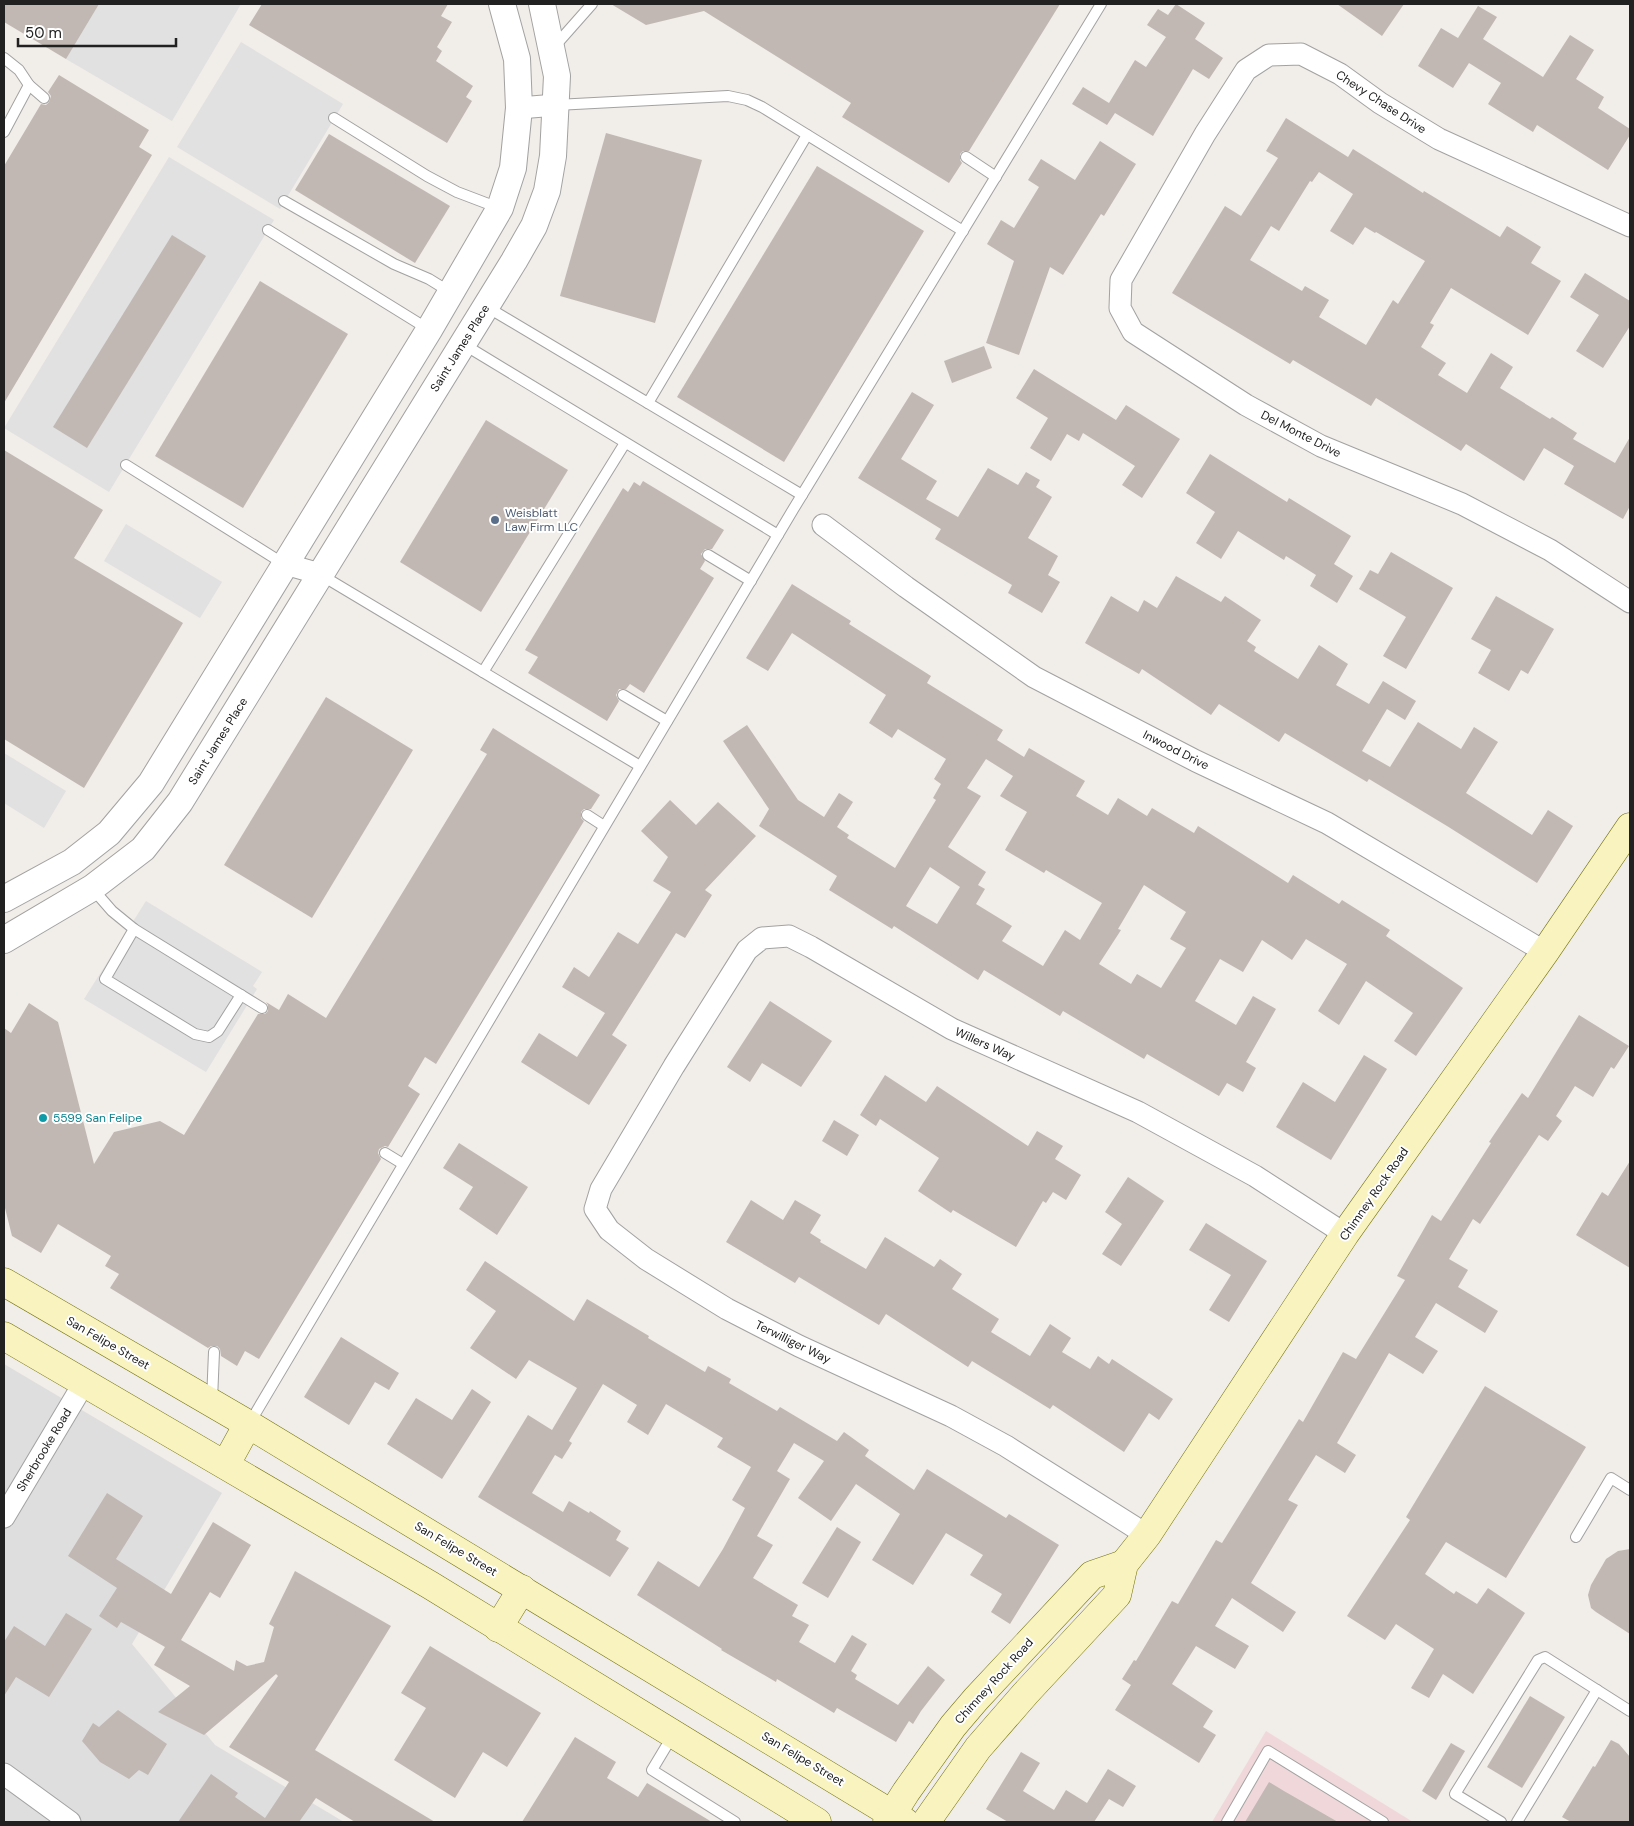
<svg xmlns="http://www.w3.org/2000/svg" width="1634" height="1826" viewBox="0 0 1634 1826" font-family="'DM Sans',sans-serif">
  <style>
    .residential { fill: #dfdede }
    .commercial { fill: #f0d8da }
    .parking { fill: #e1e1e1 }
    .building { fill: #c1b8b4; fill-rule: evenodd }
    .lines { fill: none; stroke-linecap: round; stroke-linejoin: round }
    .service-casing { stroke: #a2a2a2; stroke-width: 12 }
    .minor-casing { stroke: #a2a2a2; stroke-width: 23 }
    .tertiary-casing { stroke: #a2a2a2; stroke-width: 28 }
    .secondary-casing { stroke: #767409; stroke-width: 29 }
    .service { stroke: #fff; stroke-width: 10 }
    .minor { stroke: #fff; stroke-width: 21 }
    .tertiary { stroke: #fff; stroke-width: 26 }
    .secondary { stroke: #f8f3bf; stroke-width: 28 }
    .service-dot { fill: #5c6f8a; stroke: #fff; stroke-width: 2 }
    .culture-dot { fill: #0f9aa8; stroke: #fff; stroke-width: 2 }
    .labels { text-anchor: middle; stroke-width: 4; stroke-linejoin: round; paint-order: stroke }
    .street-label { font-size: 12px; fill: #212121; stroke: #fff }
    .service-label { font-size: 12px; fill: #4e5e75; stroke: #fff; text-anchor: start }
    .culture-label { font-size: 12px; fill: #0d838f; stroke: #fff; text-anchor: start }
  </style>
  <rect width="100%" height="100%" fill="#f1ede8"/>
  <path class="residential" d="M4 1364 222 1493 132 1644 215 1745 344 1822H4Z"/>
  <path class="commercial" d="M1266 1731 1413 1822H1212Z"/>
  <g class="parking">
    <path d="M98 4H241L172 121 66 59 72 46Z"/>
    <path d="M241 42 343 104 280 209 177 147Z"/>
    <path d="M169 157 274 220 109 492 4 428Z"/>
    <path d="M126 524 222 582 200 618 104 561Z"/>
    <path d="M4 753 66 791 44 828 4 803Z"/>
    <path d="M146 901 262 972 253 986 257 989 206 1072 84 999Z"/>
  </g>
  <g class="building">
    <path d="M4 4H99L66 59 4 22Z"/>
    <path d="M262 4H448L441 16 452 22 437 47 442 51 436 61 473 86 466 97 472 101 447 143 249 25Z"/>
    <path d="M611 4H1060L969 151H963L960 154V160L962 163 949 183 842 117 851 103 704 11 646 25Z"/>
    <path d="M1176 4 1205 23 1195 39 1223 58 1209 79 1193 69 1153 136 1115 113 1107 125 1072 104 1083 87 1109 103 1135 60 1146 67 1166 37 1147 25 1158 9 1168 15Z"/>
    <path d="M1337 4H1404L1382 36Z"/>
    <path d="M1478 6 1497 17 1483 39 1543 77 1570 35 1594 50 1576 79 1604 97 1598 108 1630 129V135L1608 170 1537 125 1533 132 1488 104 1501 83 1469 63 1453 88 1418 66 1441 28 1458 38Z"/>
    <path d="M59 75 149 130 139 147 152 155 4 403V166L41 104 46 105 49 102 51 96 48 92Z"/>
    <path d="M1286 118 1348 157 1353 149 1423 193 1424 191 1500 237 1507 226 1541 247 1531 263 1561 281 1528 335 1451 288 1430 323 1434 325 1421 347 1446 363 1438 375 1467 393 1491 353 1513 367 1500 388 1550 419 1552 417 1577 433 1573 439 1615 463 1630 437V506L1623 519 1564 484 1574 466 1544 448 1524 481 1466 444 1461 451 1376 398 1371 406 1293 360 1290 364 1172 293 1225 206 1241 216 1278 158 1266 151ZM1319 172 1353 194 1330 231 1353 245 1365 227 1375 233 1376 232 1425 261 1398 304 1393 300 1366 345 1319 317 1329 300 1305 286 1302 291 1250 260 1271 226 1279 231 1310 181 1312 182Z"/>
    <path d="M606 133 702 160 655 323 560 296Z"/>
    <path d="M329 134 450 206 415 263 295 190Z"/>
    <path d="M1100 141 1136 164 1104 216 1101 214 1063 275 1050 267 1019 355 986 343 1014 261 987 244 1001 220 1014 228 1039 187 1028 180 1041 159 1075 180Z"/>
    <path d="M817 166 924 231 784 462 677 397Z"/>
    <path d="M172 235 206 256 87 448 53 427Z"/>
    <path d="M1585 273 1630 301V326L1603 368 1576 351 1599 315 1570 297Z"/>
    <path d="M260 281 348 334 243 508 155 456Z"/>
    <path d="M984 346 992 368 952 383 944 361Z"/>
    <path d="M1034 369 1116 420 1126 405 1180 439 1142 498 1122 485 1135 466 1083 433 1079 441 1067 434 1051 461 1030 448 1048 418 1016 398Z"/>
    <path d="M912 392 934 405 901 459 937 481 926 499 958 517 988 468 1018 485 1026 472 1040 480 1036 487 1052 497 1028 538 1058 556 1048 575 1060 582 1042 613 1008 593 1012 585 935 539 941 529 858 478Z"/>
    <path d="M486 420 568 470 481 612 400 562Z"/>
    <path d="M4 450 103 510 74 558 183 623 84 788 4 739Z"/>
    <path d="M1210 454 1287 502 1289 498 1351 536 1334 564 1353 576 1337 603 1310 586 1316 575 1286 556 1284 560 1238 531 1221 559 1196 543 1215 512 1186 493Z"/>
    <path d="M643 481 724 530 712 549H705L701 554 705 561 700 569 714 578 644 693 630 684 626 689H619L616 695 619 701 607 721 528 673 538 657 525 650 623 488 628 492 634 482 640 486Z"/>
    <path d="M1391 552 1453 588 1406 669 1383 656 1406 617 1359 589 1370 570 1378 574Z"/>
    <path d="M1176 576 1221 602 1225 596 1261 620 1247 641 1256 647 1254 651 1298 679 1319 645 1348 664 1336 685 1369 704 1383 681 1416 701 1405 720 1387 709 1362 751 1390 767 1418 722 1461 749 1474 727 1498 742 1466 793 1532 835 1548 810 1573 826 1537 883 1447 826 1369 779 1367 782 1285 733 1279 742 1219 704 1211 715 1142 669 1139 674 1085 643 1111 596 1138 612 1144 600 1157 608Z"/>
    <path d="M792 584 851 621 849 624 931 676 927 683 1003 730 997 740 1024 757 1029 748 1085 781 1076 796 1108 815 1118 798 1147 816 1152 808 1194 833 1198 826 1288 883 1293 875 1339 904 1342 900 1390 930 1386 936 1463 988 1416 1056 1394 1041 1413 1013 1366 981 1339 1025 1318 1011 1347 964 1306 939 1292 960 1262 940 1243 972 1220 959 1195 1001 1236 1025 1253 996 1276 1009 1246 1062 1256 1068 1243 1092 1227 1083 1219 1096 1147 1054 1144 1059 1063 1011 1060 1016 984 970 978 980 894 926 892 929 829 890 837 876 759 826 769 809 723 741 747 725 798 800 824 817 839 793 853 802 837 827 849 835 847 838 895 868 936 800 933 798 941 784 934 779 946 759 898 729 892 738 869 723 886 695 792 633 768 671 746 658ZM986 759 1013 776 1000 796 1027 812 1005 850 1044 873 1046 870 1102 903 1080 940 1065 930 1043 966 1002 941 1012 926 976 904 985 889 978 885 986 872 948 847 981 796 967 788ZM930 867 960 887 937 924 906 906ZM1144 885 1186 912 1170 939 1186 948 1161 988 1137 974 1131 984 1099 964 1121 930 1118 929Z"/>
    <path d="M1496 596 1554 629 1528 674 1521 670 1509 691 1478 673 1491 650 1471 639Z"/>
    <path d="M326 697 413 750 312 918 224 865Z"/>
    <path d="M493 728 600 795 591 809H584L581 812V818L584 821 436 1064 425 1057 408 1086 420 1094 388 1147 385 1146 379 1149 378 1153 381 1159 259 1359 245 1351 237 1366 221 1356 220 1349 217 1346H211L208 1348 110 1288 119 1274 105 1266 111 1256 58 1224 41 1253 12 1236 4 1204V1028L11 1033 29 1003 58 1022 94 1164 114 1132 160 1121 184 1135 258 1014H265L268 1011V1005L266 1002 279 1010 288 994 326 1018 487 754 480 750Z"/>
    <path d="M670 800 696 825 718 802 756 836 705 890 712 895 685 938 676 933 612 1035 627 1045 589 1105 521 1062 539 1033 577 1057 605 1013 562 987 574 967 589 977 618 932 638 944 671 892 653 881 668 857 641 831Z"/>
    <path d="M770 1001 832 1041 801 1087 762 1063 750 1082 727 1067Z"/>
    <path d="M1579 1015 1629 1046 1614 1069 1611 1067 1593 1097 1575 1086 1556 1116 1562 1121 1548 1141 1539 1135 1480 1224 1473 1219 1449 1259 1468 1270 1458 1287 1498 1311 1485 1333 1436 1303 1415 1337 1438 1351 1423 1374 1389 1353 1337 1443 1356 1455 1345 1473 1316 1455 1288 1500 1298 1505 1251 1583 1296 1612 1283 1632 1232 1598 1215 1626 1249 1646 1235 1669 1196 1646 1172 1684 1213 1711 1203 1727 1216 1735 1199 1763 1115 1710 1131 1685 1122 1679 1134 1660 1136 1661 1172 1601 1178 1604 1216 1540 1222 1543 1299 1419 1303 1422 1343 1352 1356 1359 1405 1280 1397 1276 1432 1215 1441 1221 1491 1143 1489 1142 1522 1093 1528 1098Z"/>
    <path d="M1364 1055 1387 1069 1331 1160 1276 1127 1303 1082 1335 1102Z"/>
    <path d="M885 1075 926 1102 937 1086 1028 1146 1037 1131 1063 1146 1055 1159 1081 1175 1066 1200 1053 1192 1046 1203 1043 1201 1016 1247 953 1210 951 1213 918 1191 939 1158 880 1119 876 1126 860 1115Z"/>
    <path d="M834 1120 859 1135 847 1156 822 1141Z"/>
    <path d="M459 1143 528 1187 497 1235 459 1209 473 1187 443 1168Z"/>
    <path d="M1630 1161V1268L1576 1235 1602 1192 1608 1196Z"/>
    <path d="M1128 1177 1164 1201 1121 1266 1102 1254 1122 1224 1105 1212Z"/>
    <path d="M751 1200 783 1220 795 1200 821 1215 810 1233 821 1240 820 1242 866 1269 885 1237 934 1267 940 1259 962 1274 952 1289 999 1319 991 1332 1030 1356 1050 1324 1071 1338 1062 1352 1090 1369 1098 1356 1109 1364 1112 1359 1173 1399 1159 1420 1149 1413 1124 1452 1053 1405 1050 1409 972 1361 968 1367 886 1314 879 1325 799 1277 795 1283 726 1242Z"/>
    <path d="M1206 1223 1267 1261 1229 1322 1209 1310 1231 1275 1189 1250Z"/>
    <path d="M485 1261 574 1321 587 1299 649 1336 648 1338 705 1372 708 1366 731 1379 729 1383 777 1411 780 1407 837 1441 844 1432 869 1450 865 1456 914 1490 927 1469 1006 1518 1009 1514 1059 1545 1010 1624 991 1612 1002 1594 970 1575 983 1555 946 1533 913 1585 872 1560 900 1514 856 1484 831 1521 798 1498 824 1461 794 1443 777 1471 790 1479 757 1536 773 1545 753 1578 798 1605 792 1616 809 1625 799 1642 835 1663 852 1635 867 1644 851 1671 857 1675 855 1679 898 1705 928 1666 945 1680 921 1711 913 1724 909 1721 896 1742 837 1708 834 1713 777 1679 776 1682 721 1650 722 1649 637 1595 658 1561 699 1587 723 1549 745 1508 732 1500 751 1467 717 1447 723 1438 666 1404 648 1435 627 1422 637 1405 603 1384 569 1441 572 1443 562 1459 555 1455 532 1493 563 1512 569 1501 589 1513 590 1511 621 1531 616 1540 629 1548 610 1577 478 1497 528 1415 552 1430 577 1388 529 1360 516 1379 470 1348 496 1311 466 1290Z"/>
    <path d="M341 1337 399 1373 389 1390 375 1382 349 1425 304 1397Z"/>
    <path d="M1485 1386 1586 1447 1506 1578 1446 1542 1425 1574 1454 1594 1456 1591 1477 1604 1488 1588 1525 1613 1473 1694 1443 1674 1429 1698 1411 1688 1434 1649 1396 1624 1385 1640 1347 1616 1410 1520 1406 1517Z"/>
    <path d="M472 1389 491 1402 442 1479 387 1444 416 1398 452 1420Z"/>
    <path d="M107 1493 143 1516 116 1559 171 1594 213 1522 251 1545 220 1598 210 1592 181 1640 234 1671 236 1660 247 1666 264 1662 274 1627 269 1624 295 1571 391 1626 315 1750 435 1822H355L316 1798 299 1822H178L211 1774 238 1793 235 1797 265 1818 289 1782 229 1747 278 1676 276 1674 204 1735 158 1712 190 1686 154 1665 165 1647 121 1622 117 1628 99 1616 117 1588 68 1556Z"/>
    <path d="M837 1527 861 1542 828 1598 802 1583Z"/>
    <path d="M1630 1549V1634L1596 1612 1591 1608 1588 1595 1591 1585 1606 1559 1618 1551Z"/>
    <path d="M66 1613 92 1629 49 1697 16 1677 4 1696V1642L14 1626 45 1646Z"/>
    <path d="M430 1646 541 1713 507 1767 483 1752 455 1798 394 1760 426 1708 401 1693Z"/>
    <path d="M1530 1696 1565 1717 1522 1788 1487 1767Z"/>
    <path d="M118 1710 167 1744 148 1775 139 1770 129 1779 100 1762 82 1741 93 1723 99 1727Z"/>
    <path d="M575 1737 616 1762 607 1778 638 1797 647 1783 712 1822H522Z"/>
    <path d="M1611 1740 1619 1744 1630 1757V1822H1571L1562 1817 1593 1766 1595 1767Z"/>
    <path d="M1451 1743 1465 1751 1436 1800 1422 1791Z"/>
    <path d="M1021 1752 1040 1763 1023 1791 1054 1810 1066 1790 1087 1803 1108 1769 1136 1786 1123 1807 1109 1799 1094 1822H1008L986 1809Z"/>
    <path d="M1269 1782 1284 1791 1338 1822H1245Z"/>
  </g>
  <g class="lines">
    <g class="service-casing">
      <g id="service">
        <path d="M554 47 592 4"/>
        <path d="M4 58 19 70 29 85 44 98"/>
        <path d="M556 105 728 96 747 100 762 107 963 231"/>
        <path d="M334 118 427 176 457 192 499 208"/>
        <path d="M4 132 29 85"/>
        <path d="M966 157 996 177"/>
        <path d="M284 201 394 264 429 279 450 292"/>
        <path d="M268 230 428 329"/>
        <path d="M487 307 802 495"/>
        <path d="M463 344 778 535"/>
        <path d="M648 403 807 135"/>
        <path d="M126 465 284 564"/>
        <path d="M708 555 751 581"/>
        <path d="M321 575 640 766"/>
        <path d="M483 672 625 443"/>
        <path d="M623 695 667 721"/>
        <path d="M587 815 604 826"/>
        <path d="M92 888 112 911 134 929 262 1008"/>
        <path d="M134 929 105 979 195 1034 209 1037 218 1031 241 995"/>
        <path d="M385 1153 403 1164"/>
        <path d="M212 1400 214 1352"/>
        <path d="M249 1424 794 508 1101 4"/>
        <path d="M1576 1537 1611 1478 1630 1490"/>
        <path d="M673 1735 652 1770 735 1822"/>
        <path d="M1227 1822 1268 1751 1383 1822"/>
        <path d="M1501 1822 1455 1794 1538 1660 1545 1657 1630 1711"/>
        <path d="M1517 1822 1597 1690"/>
      </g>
    </g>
    <g class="minor-casing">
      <g id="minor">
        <path d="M519 108 556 105"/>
        <path d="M1630 226 1439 139 1380 103 1340 74 1301 54 1269 55 1246 70 1205 134 1121 280 1120 308 1133 332 1246 405 1321 446 1462 504 1550 550 1630 602"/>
        <path d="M823 525 906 587 1034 677 1196 761 1327 823 1545 952"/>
        <path d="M285 564 320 574"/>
        <path d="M4 1517 84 1383"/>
        <path d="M1147 1535 1006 1446 951 1416 799 1346 727 1309 646 1259 609 1230 595 1209 601 1189 674 1066 747 950 762 938 789 936 811 947 952 1029 1138 1112 1255 1176 1345 1234"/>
        <path d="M4 1774 70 1822"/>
      </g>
    </g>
    <g class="tertiary-casing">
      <g id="tertiary">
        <path d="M4 899 72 862 109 833 151 783 429 330 500 208 513 168 519 108 517 59 502 4"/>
        <path d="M4 940 92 888 143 849 180 802 514 261 534 226 547 191 553 156 557 76 542 4"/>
      </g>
    </g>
    <g class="secondary-casing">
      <g id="secondary">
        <path d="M4 1282 248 1424 905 1822"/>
        <path d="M4 1336 430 1585 817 1822"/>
        <path d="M226 1464 248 1424"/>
        <path d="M498 1628 522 1589"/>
        <path d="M887 1822 906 1792 953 1726 976 1699 1092 1575 1124 1564"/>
        <path d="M926 1822 978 1748 1025 1694 1117 1595 1124 1564 1147 1535 1345 1234 1545 952 1630 827"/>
      </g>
    </g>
    <use href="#service" class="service"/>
    <use href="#minor" class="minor"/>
    <use href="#tertiary" class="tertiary"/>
    <use href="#secondary" class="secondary"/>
  </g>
  <circle class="service-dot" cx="495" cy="520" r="5"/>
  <circle class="culture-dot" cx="43" cy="1118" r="5"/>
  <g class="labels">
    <g class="street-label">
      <text transform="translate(1381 102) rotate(33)" y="4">Chevy Chase Drive</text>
      <text transform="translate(460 348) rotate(-58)" y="4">Saint James Place</text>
      <text transform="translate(1301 434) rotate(27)" y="4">Del Monte Drive</text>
      <text transform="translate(218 741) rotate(-58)" y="4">Saint James Place</text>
      <text transform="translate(1176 750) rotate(27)" y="4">Inwood Drive</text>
      <text transform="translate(985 1044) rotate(24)" y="4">Willers Way</text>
      <text transform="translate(1374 1194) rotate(-55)" y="4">Chimney Rock Road</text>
      <text transform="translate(793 1342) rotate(26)" y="4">Terwilliger Way</text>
      <text transform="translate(108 1343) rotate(30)" y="4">San Felipe Street</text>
      <text transform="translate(44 1450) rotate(-59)" y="4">Sherbrooke Road</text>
      <text transform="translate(456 1549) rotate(31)" y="4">San Felipe Street</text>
      <text transform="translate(994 1681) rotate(-48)" y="4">Chimney Rock Road</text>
      <text transform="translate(803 1759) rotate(31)" y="4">San Felipe Street</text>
    </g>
    <g class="service-label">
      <text x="505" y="517">Weisblatt<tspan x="505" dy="14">Law Firm LLC</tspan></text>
    </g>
    <g class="culture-label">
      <text x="53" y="1122">5599 San Felipe</text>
    </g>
  </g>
  <rect width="1634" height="1826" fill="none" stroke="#212121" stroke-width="10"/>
  <path d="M18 38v8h158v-8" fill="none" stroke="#212121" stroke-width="2.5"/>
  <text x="25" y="38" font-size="15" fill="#212121" stroke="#ffffff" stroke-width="4" paint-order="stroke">50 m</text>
</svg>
